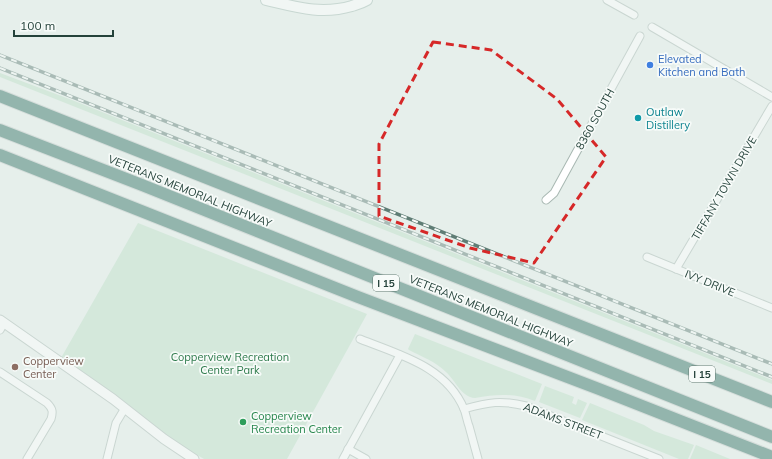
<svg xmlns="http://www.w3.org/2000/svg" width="772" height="459" viewBox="0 0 772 459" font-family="Mulish,sans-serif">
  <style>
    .green { fill: #bfe0c8 }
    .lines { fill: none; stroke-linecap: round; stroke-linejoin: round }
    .minor-casing { stroke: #a8b8b2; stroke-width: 9 }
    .tertiary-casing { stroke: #a8b8b2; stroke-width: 11 }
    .secondary-casing { stroke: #a4bbb3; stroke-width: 12 }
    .motorway-casing { stroke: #c2cac8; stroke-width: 14 }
    .minor { stroke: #fff; stroke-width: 7 }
    .tertiary { stroke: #fff; stroke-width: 9 }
    .secondary { stroke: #fff; stroke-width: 10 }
    .motorway { stroke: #2f6f62; stroke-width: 12 }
    .rail-casing { stroke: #5f7d75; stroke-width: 3.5 }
    .rail { stroke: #f7fbf9; stroke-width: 2; stroke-dasharray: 6; stroke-linecap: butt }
    .marked { fill: none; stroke: #d62828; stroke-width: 3; stroke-dasharray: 8 5; stroke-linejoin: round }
    .shop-dot { fill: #3f7fe0; stroke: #f7fbf9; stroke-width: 1.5 }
    .culture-dot { fill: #0f9aa8; stroke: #f7fbf9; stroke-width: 1.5 }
    .education-dot { fill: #8d6e63; stroke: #f7fbf9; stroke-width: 1.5 }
    .leisure-dot { fill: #2e9e5b; stroke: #f7fbf9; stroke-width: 1.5 }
    .labels { text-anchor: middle; stroke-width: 3.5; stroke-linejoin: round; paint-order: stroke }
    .shield { fill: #f7fbf9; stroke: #637a73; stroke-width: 1 }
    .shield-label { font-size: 10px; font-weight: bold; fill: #24423a }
    .shop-label { font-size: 11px; fill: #366cbe; stroke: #f7fbf9; text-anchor: start }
    .culture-label { font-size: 11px; fill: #0d838f; stroke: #f7fbf9; text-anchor: start }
    .street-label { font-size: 11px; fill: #24423a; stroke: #f7fbf9 }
    .park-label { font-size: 11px; fill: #2d7a4b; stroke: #f7fbf9 }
    .education-label { font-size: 11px; fill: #785e54; stroke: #f7fbf9; text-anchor: start }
    .leisure-label { font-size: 11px; fill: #27864d; stroke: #f7fbf9; text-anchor: start }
  </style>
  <rect width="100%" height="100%" fill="#e6efeb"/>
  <g class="green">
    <path d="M0 73 72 100 772 380V384L0 77Z"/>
    <path d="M138 223 367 314 287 459H204L174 441 130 406 96 381 61 358Z"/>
    <path d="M415 334 542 384 535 401C514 393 497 394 475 398 461 397 456 381 446 372 435 361 422 357 409 350L408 349Z"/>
    <path d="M545 386 574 397 572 403 576 405 578 399 587 403 580 418 539 402Z"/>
    <path d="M590 403 644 425 654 431 694 445 688 459H679L582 420Z"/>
    <path d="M696 445 730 459H690Z"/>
  </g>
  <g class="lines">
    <g class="minor-casing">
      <g id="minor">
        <path d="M607 0 634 15"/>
        <path d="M652 27 772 97"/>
        <path d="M546 200 554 193 640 36"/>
        <path d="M647 257 772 308"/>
        <path d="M676 269 772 106"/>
        <path d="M0 330 4 323"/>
        <path d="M360 339C399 355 446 366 464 409 466 414 467 421 469 426 472 437 475 448 478 459"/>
        <path d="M0 372 47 403C53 409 53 412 51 419L27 459"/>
        <path d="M464 409C489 402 501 400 526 406L659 459"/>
        <path d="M348 449 366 459"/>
        <path d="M107 459 116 423 125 408"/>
        <path d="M343 459 400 355"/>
      </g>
    </g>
    <g class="tertiary-casing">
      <path id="tertiary" d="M0 320 113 399 164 439 194 459"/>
    </g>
    <g class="secondary-casing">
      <path id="secondary" d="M266 0C296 7 321 15 352 6 357 4 362 3 367 0"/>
    </g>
    <g class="motorway-casing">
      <g id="motorway">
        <path d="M0 96 772 402"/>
        <path d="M0 130 142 185 772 437"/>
        <path d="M0 155 358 297 599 389 772 457"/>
      </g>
    </g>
    <use href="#minor" class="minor"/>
    <use href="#tertiary" class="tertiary"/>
    <use href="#secondary" class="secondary"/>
    <use href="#motorway" class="motorway"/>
    <g class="rail-casing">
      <g id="rail">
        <path d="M0 55 772 364"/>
        <path d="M0 68 772 377"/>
      </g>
    </g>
    <use href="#rail" class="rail"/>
  </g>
  <path d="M0 0H772V459H0ZM433 42 491 50 557 99 606 157 534 263 470 248 379 216V144Z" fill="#e6efeb" fill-opacity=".55" fill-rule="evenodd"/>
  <path class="marked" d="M433 42 491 50 557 99 606 157 534 263 470 248 379 216V144Z"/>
  <circle class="shop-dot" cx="650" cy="65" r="4"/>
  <circle class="culture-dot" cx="638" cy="118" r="4"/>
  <circle class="education-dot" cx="15" cy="367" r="4"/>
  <circle class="leisure-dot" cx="243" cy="422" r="4"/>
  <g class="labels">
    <g class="shield">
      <rect x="373" y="275" width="26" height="16" rx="3"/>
      <rect x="689" y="366" width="26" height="16" rx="3"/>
    </g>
    <g class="shield-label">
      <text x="386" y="287">I 15</text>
      <text x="702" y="378">I 15</text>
    </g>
    <g class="shop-label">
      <text x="658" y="63">Elevated<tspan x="658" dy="13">Kitchen and Bath</tspan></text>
    </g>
    <g class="culture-label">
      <text x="646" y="116">Outlaw<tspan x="646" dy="13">Distillery</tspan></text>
    </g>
    <g class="street-label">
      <text transform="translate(595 119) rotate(-61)" y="4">8360 SOUTH</text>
      <text transform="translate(724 188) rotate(-60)" y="4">TIFFANY TOWN DRIVE</text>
      <text transform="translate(190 191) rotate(22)" y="4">VETERANS MEMORIAL HIGHWAY</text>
      <text transform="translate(710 283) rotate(22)" y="4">IVY DRIVE</text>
      <text transform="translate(491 311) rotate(22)" y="4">VETERANS MEMORIAL HIGHWAY</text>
      <text transform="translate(563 421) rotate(21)" y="4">ADAMS STREET</text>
    </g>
    <g class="park-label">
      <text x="230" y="361">Copperview Recreation<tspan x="230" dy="13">Center Park</tspan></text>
    </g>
    <g class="education-label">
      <text x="23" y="365">Copperview<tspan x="23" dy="13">Center</tspan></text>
    </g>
    <g class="leisure-label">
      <text x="251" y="420">Copperview<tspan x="251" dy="13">Recreation Center</tspan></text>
    </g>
  </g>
  <path d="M14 30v6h99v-6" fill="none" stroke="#24423a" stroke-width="2"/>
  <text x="20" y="30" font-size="12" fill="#24423a" stroke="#f7fbf9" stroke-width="3" paint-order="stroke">100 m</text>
</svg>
